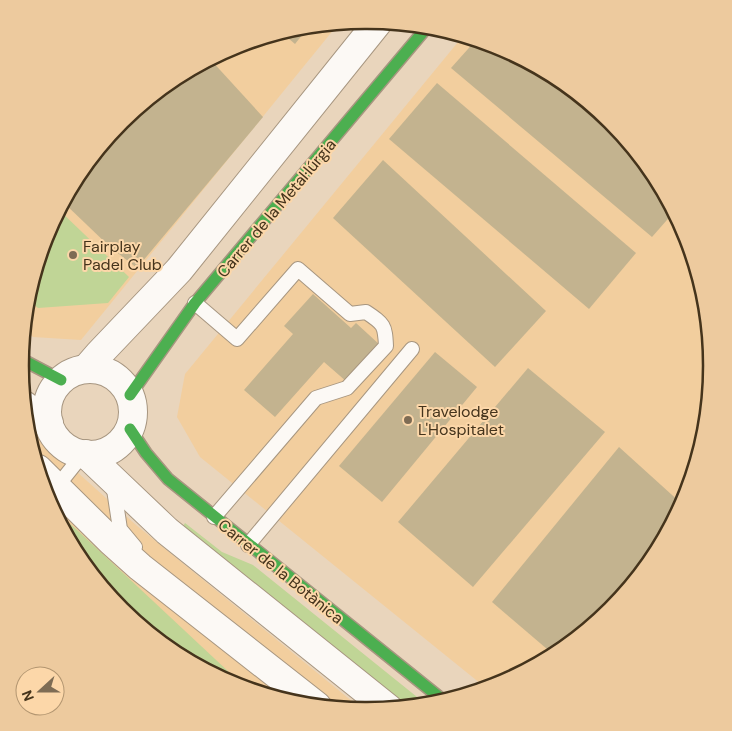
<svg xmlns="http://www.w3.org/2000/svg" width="732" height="731" viewBox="0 0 732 731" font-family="'DM Sans',sans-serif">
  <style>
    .built { fill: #f2ce9e }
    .green { fill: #c0d596 }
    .building { fill: #c3b38f }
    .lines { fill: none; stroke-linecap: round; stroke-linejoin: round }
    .lane-casing { stroke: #a79680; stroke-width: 16 }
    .street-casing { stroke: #a79680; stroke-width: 30 }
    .fast-casing { stroke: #a79680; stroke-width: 14 }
    .lane { stroke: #fcf9f5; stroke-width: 14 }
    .street { stroke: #fcf9f5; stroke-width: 28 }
    .fast { stroke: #4caf50; stroke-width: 11 }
    .poi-dot { fill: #7e6c54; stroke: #fcd7a9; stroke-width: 2 }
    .labels { text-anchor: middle; stroke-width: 4; stroke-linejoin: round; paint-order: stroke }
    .street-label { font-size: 16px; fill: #45341c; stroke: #fcd7a9 }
    .poi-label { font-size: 16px; fill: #45341c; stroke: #fcd7a9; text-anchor: start }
    .rim { fill: none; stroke: #45341c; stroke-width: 2.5 }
  </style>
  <rect width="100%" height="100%" fill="#e9d5bc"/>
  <g class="built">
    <path d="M339 23 81 340 33 337 24 329 27 298 47 233 79 173 122 121 174 78 234 46 299 27Z"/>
    <path d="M463 36 498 46 611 121 653 174 685 234 705 298 711 366 705 433 685 498 653 558 610 610 558 653 498 685 486 688 200 457 177 417 185 374Z"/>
    <path d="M27 427 136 525 364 711 298 704 234 685 174 653 122 610 79 557 47 497Z"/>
  </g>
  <g class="green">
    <path d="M59 210 129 277 108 303 38 308 27 299 47 233Z"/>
    <path d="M63 518 76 529 246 688 234 685 174 653 122 610 79 557 60 522Z"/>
    <path d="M185 523 222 552 253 565 427 705 406 707 182 528Z"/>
  </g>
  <g class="building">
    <path d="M310 25 295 44 281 32 299 27Z"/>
    <path d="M476 40 498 46 558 78 611 121 653 174 674 212 652 237 451 68Z"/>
    <path d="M210 59 263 117 137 268 110 247 63 202 79 173 122 121 174 78Z"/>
    <path d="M437 83 636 253 589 309 389 139Z"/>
    <path d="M383 160 546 311 495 367 333 218Z"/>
    <path d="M313 294 351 328 356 323 380 345 347 382 324 362 275 417 244 390 293 334 284 326Z"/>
    <path d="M435 352 477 387 382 502 339 466Z"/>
    <path d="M528 368 605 432 473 587 398 522Z"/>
    <path d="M619 447 682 504 653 558 610 610 554 655 492 602Z"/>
  </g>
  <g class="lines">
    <g class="lane-casing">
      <g id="lane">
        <path d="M195 303 237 339 298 269 350 314 366 312C384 324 385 325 386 346L347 388 316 398 214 517"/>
        <path d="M113 483 120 529 135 547"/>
        <path d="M47 499 83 454"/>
        <path d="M248 545 412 349"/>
      </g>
    </g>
    <g class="street-casing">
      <g id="street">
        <path d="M86 369 99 354 179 270 379 21"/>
        <circle cx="90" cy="412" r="43"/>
        <path d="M24 405 49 423"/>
        <path d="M86 454 167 531 389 709"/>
        <path d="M38 469 111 541 140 567 317 706"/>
      </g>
    </g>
    <g class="fast-casing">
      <g id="fast">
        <path d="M21 359 61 380"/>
        <path d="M130 395 195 303 428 26"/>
        <path d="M130 429 146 453 168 479 444 701"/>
      </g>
    </g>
    <use href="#lane" class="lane"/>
    <use href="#street" class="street"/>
    <use href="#fast" class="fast"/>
  </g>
  <g class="poi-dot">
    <circle cx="73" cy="255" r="5"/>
    <circle cx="408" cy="420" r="5"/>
  </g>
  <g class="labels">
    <g class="street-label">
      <text transform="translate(276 208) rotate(-50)" y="6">Carrer de la Metal·lúrgia</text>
      <text transform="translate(281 571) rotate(39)" y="6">Carrer de la Botànica</text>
    </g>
    <g class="poi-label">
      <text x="83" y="252">Fairplay<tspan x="83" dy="18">Padel Club</tspan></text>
      <text x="418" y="417">Travelodge<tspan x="418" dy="18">L'Hospitalet</tspan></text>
    </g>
  </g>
  <path d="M0 0H732V731H0ZM365 29H367A336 336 0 0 1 703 365V366A336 336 0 0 1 367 702H365A336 336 0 0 1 29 366V365A336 336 0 0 1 365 29Z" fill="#edca9e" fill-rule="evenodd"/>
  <path class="rim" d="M365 29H367A336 336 0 0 1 703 365V366A336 336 0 0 1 367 702H365A336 336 0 0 1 29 366V365A336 336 0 0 1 365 29Z"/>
  <g transform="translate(40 691) rotate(249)"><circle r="24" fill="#fcd7a9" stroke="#b39671"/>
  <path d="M0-4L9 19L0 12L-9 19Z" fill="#7e6c54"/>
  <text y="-8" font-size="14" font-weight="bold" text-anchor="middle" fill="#45341c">N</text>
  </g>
</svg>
